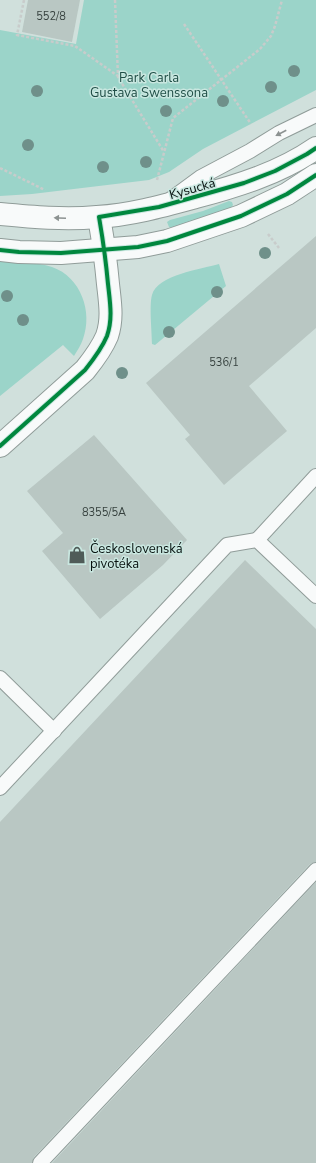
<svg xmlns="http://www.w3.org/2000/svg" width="316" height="1163" viewBox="0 0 316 1163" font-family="'Nunito Sans',sans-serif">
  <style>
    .green { fill: #9bd4c9 }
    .building { fill: #b9c7c3 }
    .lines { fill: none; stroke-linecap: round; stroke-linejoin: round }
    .lane-casing { stroke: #909c99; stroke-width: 16 }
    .street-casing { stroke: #909c99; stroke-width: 24 }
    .path { stroke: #c8cccb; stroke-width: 2.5; stroke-dasharray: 3 2; stroke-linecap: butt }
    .lane { stroke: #f8fafa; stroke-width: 14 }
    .street { stroke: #f8fafa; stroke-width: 22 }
    .cycleway-casing { stroke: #c9e7e0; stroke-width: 6 }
    .cycleway { stroke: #00873e; stroke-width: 4 }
    .tree { fill: #6f908a }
    .oneway { fill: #8c9291 }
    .labels { text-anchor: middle; stroke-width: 3; stroke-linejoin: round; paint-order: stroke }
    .number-label { font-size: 11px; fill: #36413e }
    .park-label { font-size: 13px; fill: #1f4e46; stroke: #c9e7e0 }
    .street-label { font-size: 13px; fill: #091311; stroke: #c9e7e0 }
    .poi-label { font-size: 13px; fill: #091311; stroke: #c9e7e0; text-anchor: start }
  </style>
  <rect width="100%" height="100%" fill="#d0e0dc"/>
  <g class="green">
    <path d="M84 0H316V90L203 149 169 172 149 180 32 194 0 196V30L76 44Z"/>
    <path d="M229 201 232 202 233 205 230 209 172 228 169 227 167 222 170 220 203 211Z"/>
    <path d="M0 261C17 262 36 262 52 267 81 277 93 312 83 339 81 345 77 351 74 356L63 345 0 396Z"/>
    <path d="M219 264 226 286 155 345 152 344C152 332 149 305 152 295 157 275 201 269 219 264Z"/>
  </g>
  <g class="building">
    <path d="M28 0H80L72 42 22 32Z"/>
    <path d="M316 236V328L249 386 287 431 224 485 185 439 190 435 146 383Z"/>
    <path d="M94 435 187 540 163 565 100 619 42 551 63 533 27 491Z"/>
    <path d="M245 560 316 629V862L310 864 34 1157 32 1163H0V822Z"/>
    <path d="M316 882V1163H52Z"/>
  </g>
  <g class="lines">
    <g class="lane-casing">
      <g id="lane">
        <path d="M171 199 201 177 250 151 279 133 316 115"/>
        <path d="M257 540 316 476"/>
        <path d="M0 678 54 731"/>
        <path d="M0 788 227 545 257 540 316 596"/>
        <path d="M40 1163 316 870"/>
      </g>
    </g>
    <g class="street-casing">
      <g id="street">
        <path d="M0 214C32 217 65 220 97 217 131 215 163 206 196 197 237 186 280 173 316 148"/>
        <path d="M0 250 19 252 61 253 138 247 167 241 241 216 287 194 316 175"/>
        <path d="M0 446 85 370C93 360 102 348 107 336 113 319 110 302 108 284 106 262 103 240 99 217"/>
      </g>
    </g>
    <g class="path">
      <path d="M24 0 17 35 75 46 118 76"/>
      <path d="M115 0 118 77 164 152"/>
      <path d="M184 24 251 124"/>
      <path d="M0 168 45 190"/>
      <path d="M157 180 173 118 260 49 271 36 275 26 282 0"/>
      <path d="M268 234 279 248"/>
    </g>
    <use href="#lane" class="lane"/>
    <use href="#street" class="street"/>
    <g class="cycleway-casing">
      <g id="cycleway">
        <path d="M0 250 19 252 61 253 138 247 167 241 241 216 287 194 316 175"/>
        <path d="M0 446 85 370C93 360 102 348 107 336 113 319 110 302 108 284 106 262 103 240 99 217L159 207 244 183 275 171 307 154 316 148"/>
      </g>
    </g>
    <use href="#cycleway" class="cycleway"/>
  </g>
  <g class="tree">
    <circle cx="294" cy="71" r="6"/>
    <circle cx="271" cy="87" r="6"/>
    <circle cx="37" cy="91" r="6"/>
    <circle cx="223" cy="101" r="6"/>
    <circle cx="166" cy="111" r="6"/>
    <circle cx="28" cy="145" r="6"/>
    <circle cx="146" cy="162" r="6"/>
    <circle cx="103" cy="167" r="6"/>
    <circle cx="265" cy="253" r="6"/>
    <circle cx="217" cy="292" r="6"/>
    <circle cx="7" cy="296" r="6"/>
    <circle cx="23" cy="320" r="6"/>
    <circle cx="169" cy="332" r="6"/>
    <circle cx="122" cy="373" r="6"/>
  </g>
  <defs><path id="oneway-solid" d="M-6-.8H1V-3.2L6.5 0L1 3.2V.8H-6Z"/></defs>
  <g class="oneway">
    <use href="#oneway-solid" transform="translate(281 133) rotate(152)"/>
    <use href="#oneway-solid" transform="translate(60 218) rotate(-178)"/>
  </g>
  <defs>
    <g id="shop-bare" transform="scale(1.38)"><path d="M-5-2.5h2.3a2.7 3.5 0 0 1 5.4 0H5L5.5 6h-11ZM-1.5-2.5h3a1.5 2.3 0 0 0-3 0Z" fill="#4f5b58" stroke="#c9e7e0" stroke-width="2.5" paint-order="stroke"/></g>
  </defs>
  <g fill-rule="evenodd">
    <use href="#shop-bare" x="77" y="555"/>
  </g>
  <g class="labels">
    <g class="number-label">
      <text x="51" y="20">552/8</text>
      <text x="224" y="366">536/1</text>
      <text x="104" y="516">8355/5A</text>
    </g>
    <g class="park-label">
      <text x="149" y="82">Park Carla<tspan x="149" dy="15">Gustava Swenssona</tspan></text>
    </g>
    <g class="street-label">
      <text transform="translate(192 188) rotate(-16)" y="5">Kysucká</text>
    </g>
    <g class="poi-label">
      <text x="90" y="553">Československá<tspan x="90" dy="15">pivotéka</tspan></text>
    </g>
  </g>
</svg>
